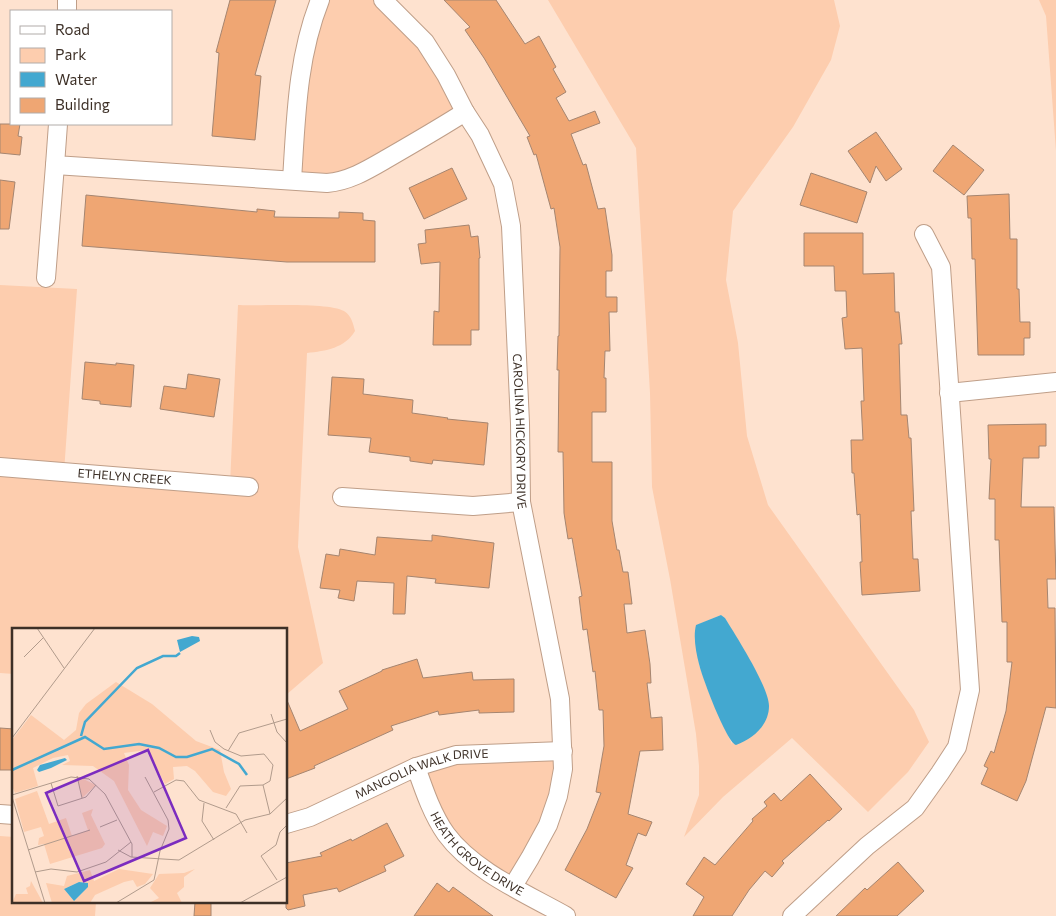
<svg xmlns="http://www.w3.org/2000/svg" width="1056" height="916" viewBox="0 0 1056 916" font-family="Commissioner,sans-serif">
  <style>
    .green { fill: #fdcdae; fill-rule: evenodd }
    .water { fill: #43a8d0 }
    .building { fill: #efa673; stroke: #a58570 }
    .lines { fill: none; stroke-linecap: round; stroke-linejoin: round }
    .street-casing { stroke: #bf9e88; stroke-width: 20 }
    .street { stroke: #fff; stroke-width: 18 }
    .labels { text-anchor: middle; stroke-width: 4; stroke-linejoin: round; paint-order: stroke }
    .street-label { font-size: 12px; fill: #3d3027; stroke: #fff }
    .inset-river { fill: none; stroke: #43a8d0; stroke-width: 2.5 }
    .inset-road { fill: none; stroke: #b19b8c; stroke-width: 1 }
    .view { fill: #7b2cbf; fill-opacity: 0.15; stroke: #7b2cbf; stroke-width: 2.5 }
    .inset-edge { fill: none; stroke: #3d3027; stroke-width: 2.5 }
  </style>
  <rect width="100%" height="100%" fill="#fee2cf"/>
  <g class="green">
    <path d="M320 0H383L405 21 465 112 361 173 292 180Z"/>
    <path d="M548 0H834L840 26 831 60 793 127 733 211 726 280 738 343 747 436 768 505 914 710 929 742 908 772 868 812 792 738 723 797 684 837 699 795V766L696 734 670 579 652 487 650 393 636 148ZM721 615 725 618 756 672 732 744 711 698 699 665 697 625Z"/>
    <path d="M1039 0H1056V151L1046 16Z"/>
    <path d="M0 285 77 289 64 472 230 485 238 305C260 306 328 302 344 311 351 315 353 323 355 331 345 348 326 351 307 353L298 547 323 663 286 695V630H14V674L0 673Z"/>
    <path d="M563 751V769L513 886 457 845 416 767Z"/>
    <path d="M0 836 14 837V902H96L95 916H0Z"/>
  </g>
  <path class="water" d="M721 615 725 618C736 636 769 687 769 706 769 725 753 739 736 745 726 741 702 677 699 664 696 652 693 637 696 625Z"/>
  <g class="building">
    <path d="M230 0H276L255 75 261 76 255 140 212 136 219 53 216 52Z"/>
    <path d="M444 0H496L525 44 539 36 556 67 553 69 566 92 556 98 569 121 595 111 600 123 571 134 583 165 586 164 598 209 605 208 612 255V271H606V297H617V312H609L610 351H605L604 378H606V412H592V462H612V521L617 550H619L623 572H628L632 604H624L627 633 645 630 650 664 651 683H647L651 718 662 717 663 750 640 751 628 814 652 822 646 836 638 833 626 865 633 868 616 898 565 870 587 829 601 793 596 792 604 746 603 710H599L595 671 593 672 587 629 583 630 579 597 582 596 572 538 568 539 564 513 563 452H558L559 370H557L558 336H559L560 247 554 208 551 209 536 154 534 155 527 137 530 136 484 58 465 30 470 27Z"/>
    <path d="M0 124H20L18 136 22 137 20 155 0 153Z"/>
    <path d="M876 132 902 169 886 181 876 166 870 183 848 151Z"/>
    <path d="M953 145 984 170 964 195 933 171Z"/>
    <path d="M452 168 467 199 424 219 409 188Z"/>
    <path d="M811 173 867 192 857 223 800 205Z"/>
    <path d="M0 180 15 182 9 229H0Z"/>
    <path d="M1009 194 1010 239H1017V289H1019L1020 322H1030V338H1024V355H978L975 259H972L971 218H968L967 196Z"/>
    <path d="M86 195 257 212V209L275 211 274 217 339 218V212L363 213V220L375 221V262H287L82 246Z"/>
    <path d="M469 225 471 237 478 236 480 258H479V330H471V345H433L434 311 439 312 440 262 421 264 418 244 426 243 425 230Z"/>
    <path d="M804 233H863V274L894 273 895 312H899L902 344H899L901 415H907L909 438H911L914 511H911L913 559H918L920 591 862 595 860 562H862L860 514 857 515 854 473H852L851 440H863L861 401H864L862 348 845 349 842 318 847 317 846 291H835L834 266H804Z"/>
    <path d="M85 362 116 365V363L134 365 131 407 100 404V401L82 399Z"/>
    <path d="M188 374 220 379 214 417 160 409 164 386 186 389Z"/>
    <path d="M332 377 364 379 363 394 413 400 412 413 448 418 447 419 488 423 484 465 433 460 432 464 410 461V457L369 452 371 438 328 435Z"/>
    <path d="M1046 424V446H1039V458H1023L1021 507H1054L1056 579H1047L1048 608H1055L1056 708 1046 707 1026 781 1017 801 981 784 988 768 984 766 991 751 994 753 1006 711 1012 662H1007V622H1002L999 540H995V499H989L991 459H989L988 425Z"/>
    <path d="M432 535 494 543 489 588 435 583 436 579 407 576 405 614H393L394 583 357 581 354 601 338 598 340 590 320 588 326 554 339 556 340 549 375 555 377 537 432 541Z"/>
    <path d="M417 659 423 678 472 672 473 680 514 679V712L479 713V710L439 715 438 711 391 726 393 730 314 766 315 768 286 779V698L300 731 348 709 339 691 382 671V670Z"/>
    <path d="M0 728 14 729V770H0Z"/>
    <path d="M810 774 842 809 829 821 828 820 782 861 784 863 772 877 765 871 749 890 732 916H693L704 897 686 884 704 857 715 865 753 821 752 819 767 806 764 802 774 793 781 801Z"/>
    <path d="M387 823 404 856 384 866 386 871 339 892 337 888 303 895 305 906 288 910 286 908V863L322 856 320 853 351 839 352 841Z"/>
    <path d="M898 862 924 891 897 916H836L865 888 867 890Z"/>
    <path d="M437 883 449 892 453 887 493 916H414Z"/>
    <path d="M195 902H211V916H194Z"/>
  </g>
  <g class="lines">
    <g class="street-casing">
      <g id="street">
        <path id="s1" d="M383 0 425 42 446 75 465 112 480 135 503 184 511 226 520 423 521 502 560 699 563 769 558 796 548 825 530 858 513 886"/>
        <path d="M67 11V0"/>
        <path d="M58 124 55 165 327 183C350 181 369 169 388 158 414 143 440 128 465 112"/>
        <path d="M292 180C296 118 297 58 320 0"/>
        <path d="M46 278 55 165"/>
        <path d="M949 393 1056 382"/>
        <path id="s2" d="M0 467 249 487"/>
        <path d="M342 497 473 506 521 502"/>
        <path id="s3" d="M416 767C424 790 432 814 446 834 473 871 527 894 566 916"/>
        <path d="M0 814 14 815"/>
        <path id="s4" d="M286 824 310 817 416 767 456 755 563 751"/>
        <path d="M792 916 867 846 915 808 940 773 957 747 970 690 941 267 924 234"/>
      </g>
    </g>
    <use href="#street" class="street"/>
  </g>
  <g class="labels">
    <g class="street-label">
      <text dy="4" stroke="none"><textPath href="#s1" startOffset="470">CAROLINA HICKORY DRIVE</textPath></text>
      <text dy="4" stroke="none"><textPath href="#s2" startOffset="125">ETHELYN CREEK</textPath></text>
      <text dy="4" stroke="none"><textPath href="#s4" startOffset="146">MANGOLIA WALK DRIVE</textPath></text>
      <text dy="4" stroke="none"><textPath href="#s3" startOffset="110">HEATH GROVE DRIVE</textPath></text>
    </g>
  </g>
  <g transform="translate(12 628)">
    <rect width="275" height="275" fill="#fee2cf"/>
    <path d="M104 54 140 76 184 113 208 122 212 144 219 161 214 168 201 164 183 143 175 138 161 139 162 151 153 156 135 122 112 125 117 137 116 162 129 182 155 198 151 208 141 204 135 218 102 153 81 138 50 137 58 133 56 127 41 130 21 140 26 158 3 165 0 158V112L19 87 52 112 64 102 67 85 74 76ZM65 148 84 157 70 170ZM25 163 37 196 54 190 60 208 76 202 70 185 81 181 79 187 93 216 90 220 38 236 32 216 26 217 27 210 32 208 29 199 12 204 3 171ZM107 241 141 246 133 256 125 259 121 252 112 254 83 267 78 275H40L34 255 52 258 55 248 78 242 82 253ZM67 254 75 255V260L62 273 52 261ZM183 241 172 249V259L165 265 170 275H137L147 270 138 260 147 246 172 245ZM19 253 31 275H0L4 266H16L14 260 18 258Z" fill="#fdcdae" fill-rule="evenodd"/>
    <path d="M180 8 187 9 188 13 168 24 165 12ZM53 130 55 132 39 140 27 144 25 142 28 137ZM67 254 76 255V259L62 273 52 261Z" fill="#43a8d0"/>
    <path class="inset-river" d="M69 108 73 94 125 40 151 28H164L168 25M0 142 73 109 92 121 127 116 147 120 164 129H175L200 121 227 136 235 147"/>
    <path class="inset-road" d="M25 0 52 40M12 29 31 10M259 86 265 104 275 115M198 102 203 114 212 121 229 128 252 126 261 137 258 153 251 157 228 158 214 180M0 110 83 0M216 123 227 105 275 91M65 148 70 170M39 155 46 178 74 169 84 157M251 157 258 186M142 164 164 152 172 153 187 172 224 186 235 205M0 167 59 149 77 151 93 166 120 216V229M0 169 33 275M192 175 190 193 202 212M88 199 105 192M16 222 78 202M106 222 119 229 167 232 233 192 258 186 275 170M23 244 39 241 65 244 94 234 119 214M265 252 249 228 264 217 268 204 275 197M104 275 142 252 148 223 157 201 156 192 133 149M228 275 275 249"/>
    <path class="view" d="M136 122 174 210 72 253 34 165Z"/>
    <rect width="275" height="275" class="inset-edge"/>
  </g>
  <rect x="10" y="10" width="162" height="115" fill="#ffffff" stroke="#b1aca9"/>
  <rect x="20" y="26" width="25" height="8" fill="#ffffff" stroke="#b1aca9"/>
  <text x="55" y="35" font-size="15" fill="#3d3027">Road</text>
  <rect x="20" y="48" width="25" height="15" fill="#fdcdae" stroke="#b1aca9"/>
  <text x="55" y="60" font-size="15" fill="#3d3027">Park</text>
  <rect x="20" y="72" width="25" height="15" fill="#43a8d0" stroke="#b1aca9"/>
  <text x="55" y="85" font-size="15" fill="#3d3027">Water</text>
  <rect x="20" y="98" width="25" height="15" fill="#efa673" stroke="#b1aca9"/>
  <text x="55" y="110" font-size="15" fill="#3d3027">Building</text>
</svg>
